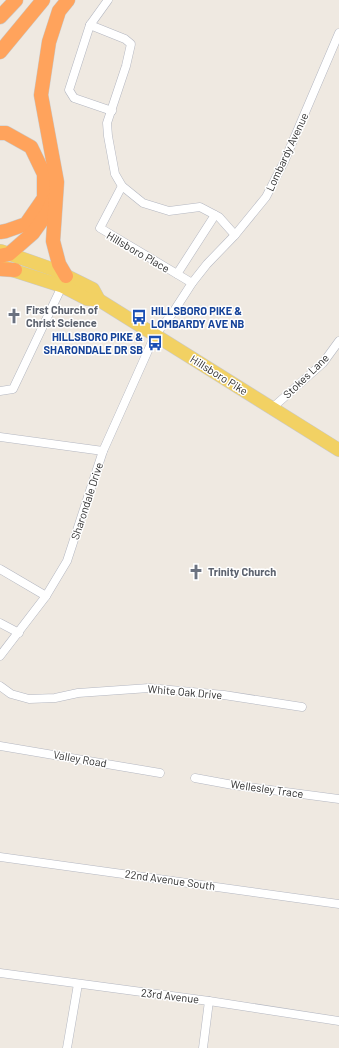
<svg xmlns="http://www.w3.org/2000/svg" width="339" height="1048" viewBox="0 0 339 1048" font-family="Barlow,sans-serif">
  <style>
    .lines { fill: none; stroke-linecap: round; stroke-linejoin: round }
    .street-casing { stroke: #b4b7c1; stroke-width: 9 }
    .primary-casing { stroke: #c9c9c9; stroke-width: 14 }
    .highway-casing { stroke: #c9c9c9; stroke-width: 15 }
    .street { stroke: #fff; stroke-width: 8 }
    .primary { stroke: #f2d163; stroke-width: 13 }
    .highway { stroke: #ffa35c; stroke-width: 14 }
    .labels { text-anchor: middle; stroke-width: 3; stroke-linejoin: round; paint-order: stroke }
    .street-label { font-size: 11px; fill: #2e2e2e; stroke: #fff }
    .worship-label { font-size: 11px; font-weight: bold; fill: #5b616d; stroke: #fff; text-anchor: start }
    .transit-label { font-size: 11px; font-weight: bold; fill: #164399; stroke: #fff; text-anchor: start }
  </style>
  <rect width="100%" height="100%" fill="#efe9e1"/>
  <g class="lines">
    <g class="street-casing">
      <g id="street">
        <path d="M108 0 90 25 69 90 74 98 112 111"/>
        <path d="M90 25 125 39 131 44 126 66 107 123 108 136 115 174 122 186 143 203 169 211 200 207 219 217 235 235"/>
        <path d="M122 186 100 228 192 283"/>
        <path d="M177 274 215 215"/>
        <path d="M0 391 13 389 64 282"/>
        <path d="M271 409 323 363 339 341"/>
        <path d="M0 437 103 451"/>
        <path d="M0 569 46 596"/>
        <path d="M0 623 19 633"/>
        <path d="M0 656 46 596 67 561 103 451 155 335 172 314 192 283 207 264 235 235 266 197 284 162 339 33"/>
        <path d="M0 686 11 694 29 699 55 698 78 693 149 688 224 695 302 707"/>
        <path d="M0 746 160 773"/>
        <path d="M195 778 233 785 339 799"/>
        <path d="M0 857 339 904"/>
        <path d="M0 973 209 1001 339 1021"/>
        <path d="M67 1048 78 984"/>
        <path d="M203 1048 209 1001"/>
      </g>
    </g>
    <g class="primary-casing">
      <g id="primary">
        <path d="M1 251 52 269 71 278 93 289 99 300"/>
        <path d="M6 268 62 286 87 299 99 300 339 450"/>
      </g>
    </g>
    <g class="highway-casing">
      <g id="highway">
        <path d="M0 17 16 0"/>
        <path d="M0 52 43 0"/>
        <path d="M0 133H6L31 147 44 174V198L26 224 6 231 0 232"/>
        <path d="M0 256 9 254 33 233 48 212 53 200"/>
        <path d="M0 269 15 270"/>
        <path d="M66 276 59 264 53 241 57 182 41 95 49 42 59 11 68 0"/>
      </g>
    </g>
    <use href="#street" class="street"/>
    <use href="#primary" class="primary"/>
    <use href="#highway" class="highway"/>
  </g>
  <defs>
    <g id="church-bare" transform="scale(1.2)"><path d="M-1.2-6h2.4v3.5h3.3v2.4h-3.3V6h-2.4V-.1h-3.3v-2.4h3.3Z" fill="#6b7280" stroke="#fff" stroke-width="2.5" paint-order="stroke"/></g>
    <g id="bus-bare" transform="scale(1.2)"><path d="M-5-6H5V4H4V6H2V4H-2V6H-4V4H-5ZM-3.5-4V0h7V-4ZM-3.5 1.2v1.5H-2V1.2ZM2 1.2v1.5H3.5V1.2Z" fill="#1a4fb4" stroke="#fff" stroke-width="2.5" paint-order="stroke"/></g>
  </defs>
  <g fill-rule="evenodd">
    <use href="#church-bare" x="14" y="316"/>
    <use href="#bus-bare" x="139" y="317"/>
    <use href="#bus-bare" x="155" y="343"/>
    <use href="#church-bare" x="196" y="572"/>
  </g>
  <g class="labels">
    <g class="street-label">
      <text transform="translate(287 152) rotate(-65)" y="4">Lombardy Avenue</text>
      <text transform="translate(138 252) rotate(30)" y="4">Hillsboro Place</text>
      <text transform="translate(219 375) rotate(32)" y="4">Hillsboro Pike</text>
      <text transform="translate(306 376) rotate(-44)" y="4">Stokes Lane</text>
      <text transform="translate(87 501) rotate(-72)" y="4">Sharondale Drive</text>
      <text transform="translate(185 692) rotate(5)" y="4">White Oak Drive</text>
      <text transform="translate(80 759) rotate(10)" y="4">Valley Road</text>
      <text transform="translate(267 789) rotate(8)" y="4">Wellesley Trace</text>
      <text transform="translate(170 880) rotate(8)" y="4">22nd Avenue South</text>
      <text transform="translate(170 996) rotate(7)" y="4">23rd Avenue</text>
    </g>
    <g class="worship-label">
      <text x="26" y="314">First Church of<tspan x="26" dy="13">Christ Science</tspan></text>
      <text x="208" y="576">Trinity Church</text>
    </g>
    <g class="transit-label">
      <text x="151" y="315">HILLSBORO PIKE &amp;<tspan x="151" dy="13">LOMBARDY AVE NB</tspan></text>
      <text x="143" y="341" text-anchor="end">HILLSBORO PIKE &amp;<tspan x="143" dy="13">SHARONDALE DR SB</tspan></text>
    </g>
  </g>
</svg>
